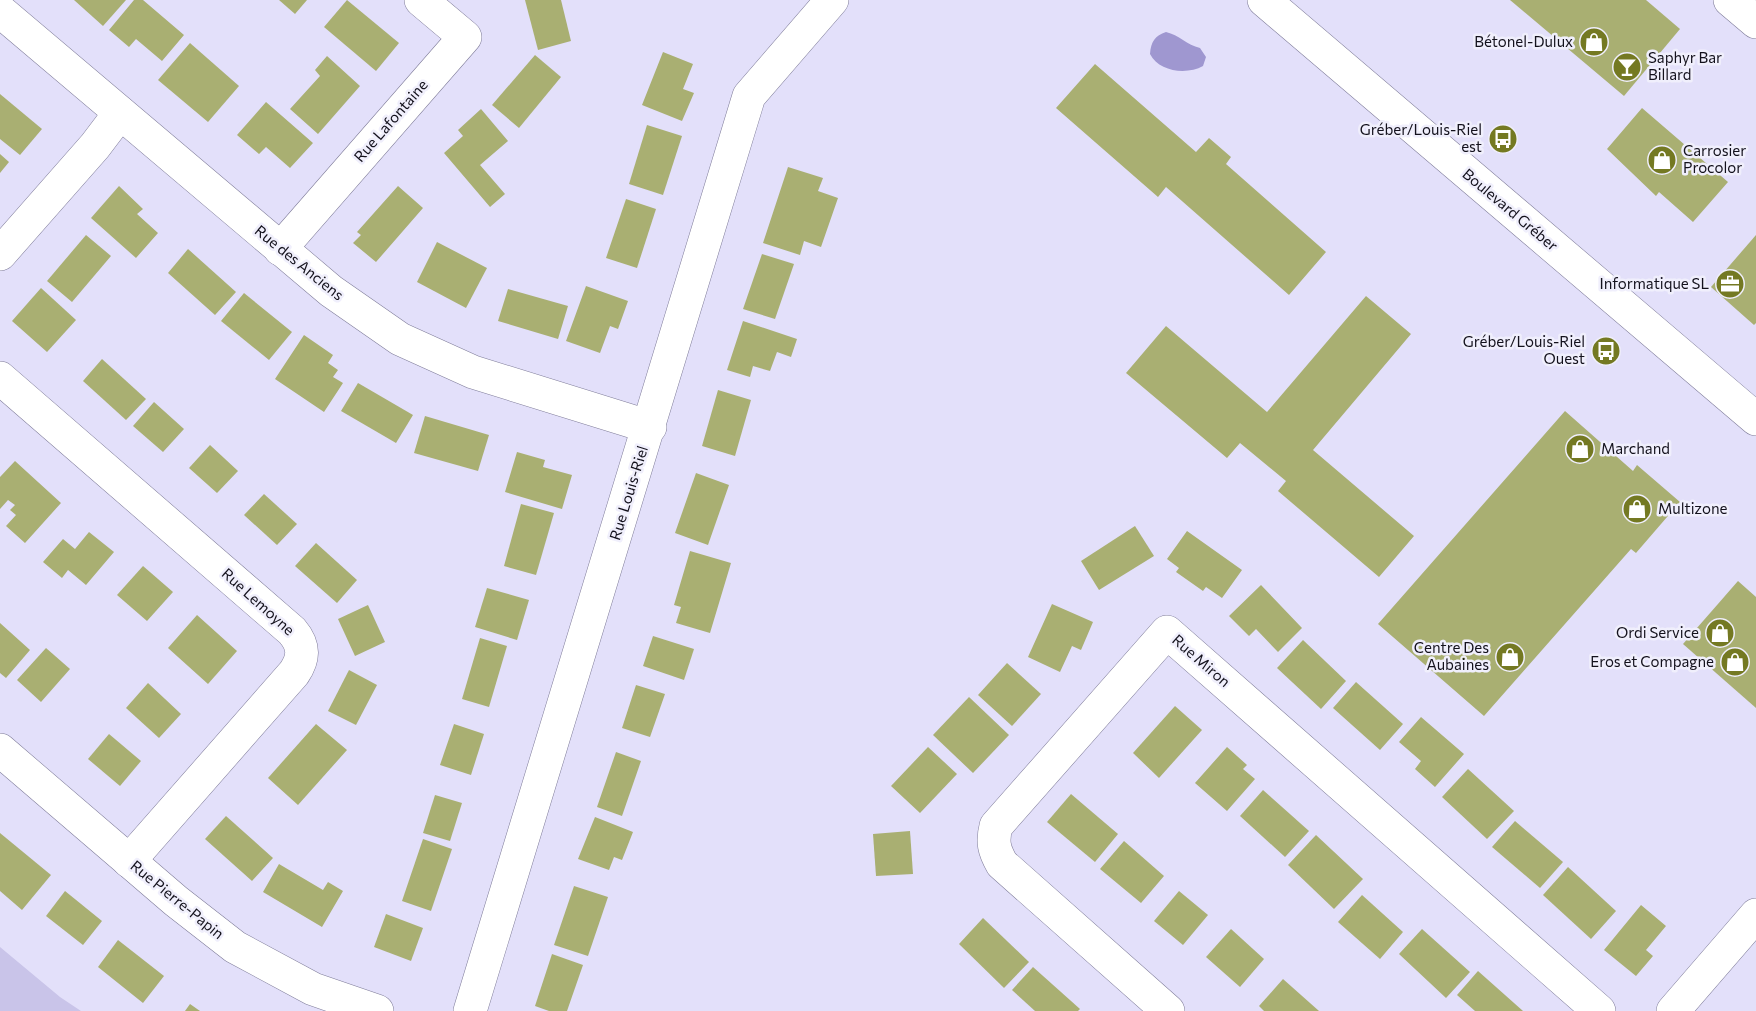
<svg xmlns="http://www.w3.org/2000/svg" width="1756" height="1011" viewBox="0 0 1756 1011" font-family="Commissioner,sans-serif">
  <style>
    .green { fill: #c9c4e9 }
    .water { fill: #9f97d0 }
    .building { fill: #a9af72 }
    .lines { fill: none; stroke-linecap: round; stroke-linejoin: round }
    .minor-casing { stroke: #7f7c99; stroke-width: 34 }
    .major-casing { stroke: #7f7c99; stroke-width: 34 }
    .minor { stroke: #fff; stroke-width: 33 }
    .major { stroke: #fff; stroke-width: 33 }
    .labels { text-anchor: middle; stroke-width: 5; stroke-linejoin: round; paint-order: stroke }
    .poi-label { font-size: 15px; fill: #13111c; stroke: #f0effc; text-anchor: end }
    .street-label { font-size: 15px; fill: #13111c; stroke: #f0effc }
  </style>
  <rect width="100%" height="100%" fill="#e3e0fa"/>
  <path class="green" d="M0 947 60 997 81 1011H0Z"/>
  <path class="water" d="M1166 32C1179 35 1187 45 1200 48L1206 57 1203 66C1187 75 1159 72 1150 54 1151 41 1155 36 1166 32Z"/>
  <g class="building">
    <path d="M74 0H126L103 26Z"/>
    <path d="M134 0H143L184 35 162 61 136 39 129 47 109 30Z"/>
    <path d="M279 0H307L295 14Z"/>
    <path d="M347 0 399 43 376 71 324 27Z"/>
    <path d="M525 0H561L571 41 538 50Z"/>
    <path d="M1510 0H1646L1680 29 1624 96Z"/>
    <path d="M190 43 239 86 208 122 158 80Z"/>
    <path d="M663 52 693 64 683 89 694 93 682 121 642 105Z"/>
    <path d="M535 55 561 77 519 128 492 105Z"/>
    <path d="M327 56 360 86 318 134 290 109 320 76 315 70Z"/>
    <path d="M1095 64 1196 152 1209 138 1231 157 1226 164 1326 252 1289 295 1166 187 1158 197 1056 108Z"/>
    <path d="M0 94 42 129 20 155 0 139Z"/>
    <path d="M266 102 313 143 290 168 266 147 259 154 237 135Z"/>
    <path d="M1642 108 1728 182 1693 222 1659 192 1656 196 1607 149Z"/>
    <path d="M481 109 508 141 480 165 505 194 490 207 444 153 463 136 458 130Z"/>
    <path d="M647 125 682 136 663 195 629 184Z"/>
    <path d="M0 154 9 162 0 173Z"/>
    <path d="M788 167 823 178 818 191 838 198 821 247 804 241 800 255 763 243Z"/>
    <path d="M119 186 143 209 137 214 158 233 136 258 91 218Z"/>
    <path d="M398 186 423 208 376 262 353 243 361 235 357 232Z"/>
    <path d="M626 199 656 209 637 268 606 258Z"/>
    <path d="M86 235 111 256 72 302 47 281Z"/>
    <path d="M1756 235V323L1754 325 1711 287Z"/>
    <path d="M437 242 487 268 466 308 417 282Z"/>
    <path d="M188 249 236 292 215 315 168 273Z"/>
    <path d="M762 254 794 264 775 319 743 309Z"/>
    <path d="M586 286 628 301 618 329 610 326 600 353 566 341Z"/>
    <path d="M41 288 76 320 47 352 12 321Z"/>
    <path d="M508 289 568 306 558 339 498 321Z"/>
    <path d="M244 293 292 332 269 360 221 321Z"/>
    <path d="M1366 296 1411 334 1313 450 1414 536 1379 577 1278 491 1286 481 1240 443 1227 458 1126 373 1166 326 1267 412Z"/>
    <path d="M743 321 797 339 791 357 777 352 770 371 753 366 750 377 727 370Z"/>
    <path d="M304 335 333 355 328 363 338 370 333 377 343 383 324 412 275 379Z"/>
    <path d="M102 359 146 399 126 420 83 381Z"/>
    <path d="M358 383 413 415 396 443 341 411Z"/>
    <path d="M718 390 751 400 735 456 702 446Z"/>
    <path d="M154 402 184 429 163 452 133 426Z"/>
    <path d="M1565 411 1633 471 1637 465 1680 502 1636 553 1631 549 1484 716 1378 624Z"/>
    <path d="M425 416 489 435 478 471 414 453Z"/>
    <path d="M210 445 238 471 217 493 189 468Z"/>
    <path d="M517 452 545 460 543 467 572 475 562 509 505 492Z"/>
    <path d="M15 461 61 503 25 543 6 526 16 515 10 510 15 505 8 500 0 509V477Z"/>
    <path d="M696 473 729 485 708 545 675 533Z"/>
    <path d="M264 494 297 524 277 545 244 515Z"/>
    <path d="M521 504 554 513 536 575 504 566Z"/>
    <path d="M1135 526 1154 556 1099 590 1081 561Z"/>
    <path d="M1187 531 1242 570 1222 598 1206 587 1203 591 1176 572 1179 568 1167 559Z"/>
    <path d="M89 532 114 552 86 585 68 570 62 578 43 562 63 539 75 549Z"/>
    <path d="M316 543 357 580 337 603 295 566Z"/>
    <path d="M690 551 731 563 710 633 676 623 681 607 674 605Z"/>
    <path d="M143 566 173 592 147 621 117 595Z"/>
    <path d="M1738 581 1756 597V708L1683 644Z"/>
    <path d="M1261 585 1302 628 1278 652 1256 629 1249 636 1229 616Z"/>
    <path d="M487 588 529 600 517 640 475 627Z"/>
    <path d="M1052 604 1093 622 1081 650 1072 646 1060 672 1028 657Z"/>
    <path d="M368 605 385 642 355 656 338 619Z"/>
    <path d="M197 615 237 651 208 684 168 648Z"/>
    <path d="M0 623 30 650 6 678 0 673Z"/>
    <path d="M653 636 694 649 684 680 643 666Z"/>
    <path d="M480 638 507 646 489 707 462 699Z"/>
    <path d="M1303 640 1346 681 1321 709 1277 668Z"/>
    <path d="M46 648 70 669 41 702 17 680Z"/>
    <path d="M1007 663 1041 694 1012 726 978 695Z"/>
    <path d="M349 670 377 685 356 725 328 711Z"/>
    <path d="M1356 682 1403 724 1380 750 1333 708Z"/>
    <path d="M148 683 181 714 159 738 126 708Z"/>
    <path d="M636 685 665 694 650 737 622 728Z"/>
    <path d="M969 697 1009 735 973 773 933 735Z"/>
    <path d="M1175 706 1202 730 1159 778 1133 753Z"/>
    <path d="M1421 717 1464 754 1435 787 1415 769 1421 761 1399 742Z"/>
    <path d="M316 724 347 750 298 805 268 778Z"/>
    <path d="M454 724 484 734 471 775 440 765Z"/>
    <path d="M109 734 141 761 120 786 88 759Z"/>
    <path d="M928 747 957 774 920 813 891 786Z"/>
    <path d="M1227 747 1247 765 1243 769 1255 779 1227 811 1195 783Z"/>
    <path d="M616 752 641 761 622 816 597 807Z"/>
    <path d="M1468 769 1514 811 1487 839 1442 797Z"/>
    <path d="M1263 790 1309 831 1285 857 1240 816Z"/>
    <path d="M1071 794 1118 834 1095 862 1047 822Z"/>
    <path d="M435 795 462 803 450 841 423 833Z"/>
    <path d="M226 816 273 858 252 881 205 839Z"/>
    <path d="M595 817 633 832 622 860 614 857 609 870 578 859Z"/>
    <path d="M1515 821 1563 862 1540 888 1492 847Z"/>
    <path d="M910 831 913 874 876 876 873 834Z"/>
    <path d="M0 833 51 875 22 910 0 891Z"/>
    <path d="M1316 835 1363 879 1334 909 1288 865Z"/>
    <path d="M423 839 452 849 431 911 402 901Z"/>
    <path d="M1124 841 1164 876 1141 903 1100 869Z"/>
    <path d="M279 864 323 890 328 882 343 891 322 927 263 892Z"/>
    <path d="M1568 867 1616 911 1591 939 1543 895Z"/>
    <path d="M574 886 608 897 588 956 554 945Z"/>
    <path d="M65 891 102 921 83 945 46 916Z"/>
    <path d="M1179 891 1208 915 1183 945 1154 921Z"/>
    <path d="M1362 895 1403 932 1380 959 1338 922Z"/>
    <path d="M1641 905 1666 926 1646 950 1653 956 1636 976 1604 950Z"/>
    <path d="M386 914 423 928 411 961 374 947Z"/>
    <path d="M983 918 1029 962 1004 988 959 944Z"/>
    <path d="M1231 929 1264 959 1240 987 1206 957Z"/>
    <path d="M1422 929 1470 972 1446 998 1399 954Z"/>
    <path d="M118 940 164 976 143 1003 98 967Z"/>
    <path d="M552 954 583 965 567 1011H549L535 1006Z"/>
    <path d="M1033 967 1080 1009 1078 1011H1035L1012 990Z"/>
    <path d="M1478 971 1523 1011H1475L1457 995Z"/>
    <path d="M1283 979 1319 1011H1264L1259 1006Z"/>
    <path d="M190 1004 200 1011H185Z"/>
  </g>
  <g class="lines">
    <g class="minor-casing">
      <g id="minor">
        <path d="M1730 0 1756 22"/>
        <path d="M0 11 331 291 400 339 473 372 650 427"/>
        <path d="M280 249 465 37 421 0"/>
        <path d="M0 254 95 146 120 113"/>
        <path d="M0 378 292 631C304 645 305 657 294 673L129 861"/>
        <path d="M0 750 176 901 235 947 313 989 377 1011"/>
        <path d="M470 1011 749 96 832 0"/>
        <path d="M1168 1011 1002 864C994 850 992 842 996 826L1167 632 1599 1011"/>
        <path d="M1673 1011 1756 915"/>
      </g>
    </g>
    <g class="major-casing">
      <path id="major" d="M1264 0 1756 419"/>
    </g>
    <use href="#minor" class="minor"/>
    <use href="#major" class="major"/>
  </g>
  <defs>
    <g id="shop-disc" transform="scale(1.5)"><circle r="9.5" fill="#747922" stroke="#f0effc"/><path d="M-5-2.5h2.3a2.7 3.5 0 0 1 5.4 0H5L5.5 6h-11ZM-1.5-2.5h3a1.5 2.3 0 0 0-3 0Z" fill="#fff"/></g>
    <g id="bar-disc" transform="scale(1.5)"><circle r="9.5" fill="#747922" stroke="#f0effc"/><path d="M-6-5H6L.8 .8V4.5H3.5V6h-7V4.5H-.8V.8Z" fill="#fff"/></g>
    <g id="bus-disc" transform="scale(1.5)"><circle r="9.5" fill="#747922" stroke="#f0effc"/><path d="M-5-6H5V4H4V6H2V4H-2V6H-4V4H-5ZM-3.5-4V0h7V-4ZM-3.5 1.2v1.5H-2V1.2ZM2 1.2v1.5H3.5V1.2Z" fill="#fff"/></g>
    <g id="office-disc" transform="scale(1.5)"><circle r="9.5" fill="#747922" stroke="#f0effc"/><path d="M-6-3h4V-5.5h4V-3h4V5H-6ZM-1-4.5V-3h2v-1.5ZM-6 0V1H6V0Z" fill="#fff"/></g>
  </defs>
  <g fill-rule="evenodd">
    <use href="#shop-disc" x="1594" y="42"/>
    <use href="#bar-disc" x="1627" y="67"/>
    <use href="#bus-disc" x="1503" y="139"/>
    <use href="#shop-disc" x="1662" y="160"/>
    <use href="#office-disc" x="1730" y="284"/>
    <use href="#bus-disc" x="1606" y="351"/>
    <use href="#shop-disc" x="1580" y="449"/>
    <use href="#shop-disc" x="1637" y="509"/>
    <use href="#shop-disc" x="1720" y="633"/>
    <use href="#shop-disc" x="1510" y="657"/>
    <use href="#shop-disc" x="1735" y="662"/>
  </g>
  <g class="labels">
    <g class="poi-label">
      <text x="1573" y="47">Bétonel-Dulux</text>
      <text x="1648" y="63" text-anchor="start">Saphyr Bar<tspan x="1648" dy="17">Billard</tspan></text>
      <text x="1482" y="135">Gréber/Louis-Riel<tspan x="1482" dy="17">est</tspan></text>
      <text x="1683" y="156" text-anchor="start">Carrosier<tspan x="1683" dy="17">Procolor</tspan></text>
      <text x="1709" y="289">Informatique SL</text>
      <text x="1585" y="347">Gréber/Louis-Riel<tspan x="1585" dy="17">Ouest</tspan></text>
      <text x="1601" y="454" text-anchor="start">Marchand</text>
      <text x="1658" y="514" text-anchor="start">Multizone</text>
      <text x="1699" y="638">Ordi Service</text>
      <text x="1489" y="653">Centre Des<tspan x="1489" dy="17">Aubaines</tspan></text>
      <text x="1714" y="667">Eros et Compagne</text>
    </g>
    <g class="street-label">
      <text transform="translate(391 121) rotate(-49)" y="5">Rue Lafontaine</text>
      <text transform="translate(1510 210) rotate(40)" y="5">Boulevard Gréber</text>
      <text transform="translate(299 263) rotate(39)" y="5">Rue des Anciens</text>
      <text transform="translate(629 493) rotate(-73)" y="5">Rue Louis-Riel</text>
      <text transform="translate(258 602) rotate(42)" y="5">Rue Lemoyne</text>
      <text transform="translate(1201 661) rotate(41)" y="5">Rue Miron</text>
      <text transform="translate(177 900) rotate(39)" y="5">Rue Pierre-Papin</text>
    </g>
  </g>
</svg>
